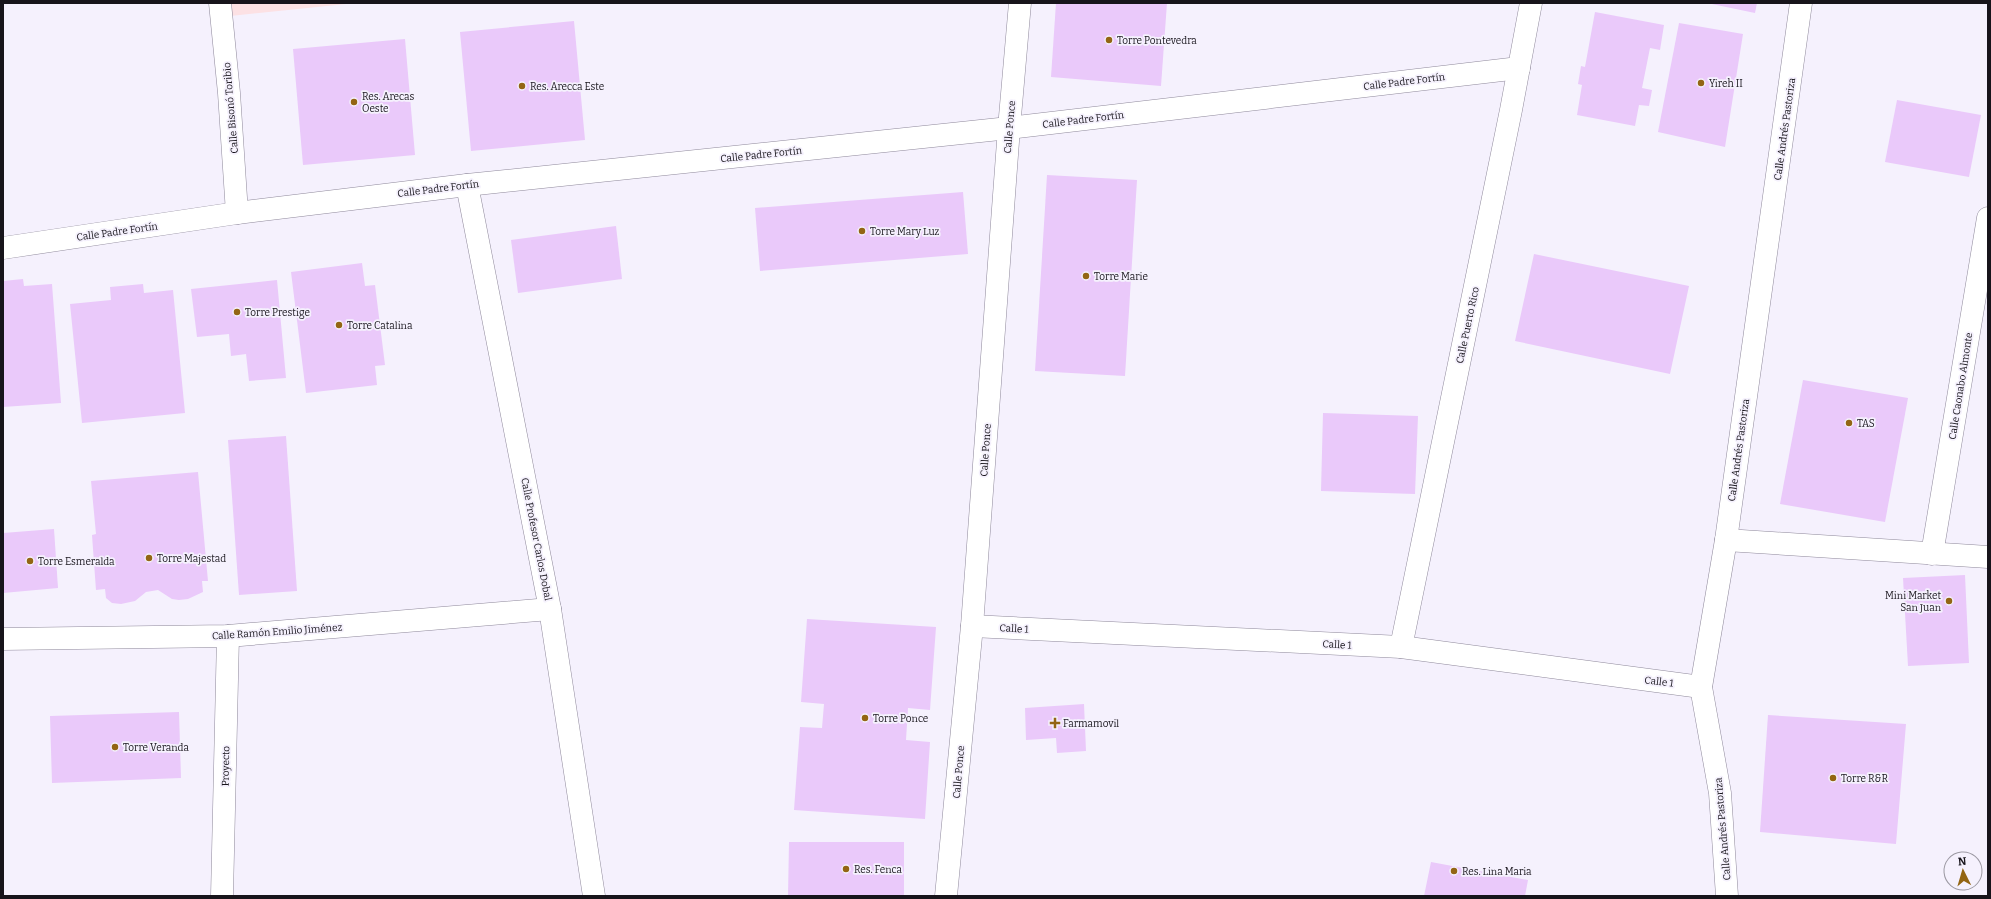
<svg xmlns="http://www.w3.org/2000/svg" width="1991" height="899" viewBox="0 0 1991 899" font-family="Bitter,serif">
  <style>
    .education { fill: #fce1e4 }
    .building { fill: #eac9fa }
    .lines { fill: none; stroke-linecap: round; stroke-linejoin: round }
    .minor-casing { stroke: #8f899b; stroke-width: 23 }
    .minor { stroke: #fff; stroke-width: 22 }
    .poi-dot { fill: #936513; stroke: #f5f1fd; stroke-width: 1.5 }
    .labels { text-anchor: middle; stroke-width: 3.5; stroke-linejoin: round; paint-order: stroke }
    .poi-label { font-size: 10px; fill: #17141b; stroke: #f5f1fd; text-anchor: start }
    .street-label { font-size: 10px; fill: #17141b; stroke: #f5f1fd }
  </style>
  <rect width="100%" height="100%" fill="#f5f1fd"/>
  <path class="education" d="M220 3H356L221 17Z"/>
  <g class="building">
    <path d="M1056 3H1167L1161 86 1051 77Z"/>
    <path d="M1707 3H1757L1755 13Z"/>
    <path d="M1595 12 1664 25 1660 50 1650 48 1642 88 1652 90 1649 106 1639 105 1635 126 1577 115 1582 85 1578 84 1581 66 1585 67Z"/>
    <path d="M574 21 585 140 471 151 460 32Z"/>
    <path d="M1679 23 1743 34 1725 147 1658 132Z"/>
    <path d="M405 39 415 155 303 165 293 49Z"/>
    <path d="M1897 100 1981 115 1969 177 1885 162Z"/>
    <path d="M1047 175 1137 180 1125 376 1035 371Z"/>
    <path d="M963 192 968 254 760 271 755 208Z"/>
    <path d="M616 226 622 279 518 293 511 240Z"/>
    <path d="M1534 254 1689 286 1670 374 1515 341Z"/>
    <path d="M362 263 365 286 375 285 385 365 375 366 377 385 306 393 291 272Z"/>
    <path d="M23 279 24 286 52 284 61 403 3 407V281Z"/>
    <path d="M277 280 286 378 249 381 246 354 231 356 229 334 197 337 191 289Z"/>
    <path d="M143 284 144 293 173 290 185 413 82 423 70 304 111 300 110 287Z"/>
    <path d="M1803 380 1908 398 1885 522 1780 504Z"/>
    <path d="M1323 413 1418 416 1415 494 1321 491Z"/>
    <path d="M286 436 297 591 239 595 228 440Z"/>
    <path d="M198 472 208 581H202L203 592 188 599 179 600 172 599 158 590 146 592 135 601 121 604 112 603 106 598 105 589 96 590 92 535 96 534 91 481Z"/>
    <path d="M54 529 58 588 3 593V533Z"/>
    <path d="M1965 575 1969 663 1908 666 1903 578Z"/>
    <path d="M807 619 936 627 930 710 908 708 906 740 930 742 925 819 794 810 800 727 822 728 824 704 801 702Z"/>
    <path d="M1084 704 1086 751 1057 753 1056 738 1026 740 1025 708Z"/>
    <path d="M179 712 181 778 52 783 50 716Z"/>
    <path d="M1768 715 1906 724 1896 844 1760 832Z"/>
    <path d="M789 842H904V896H788Z"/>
    <path d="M1431 862 1528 880 1525 896H1424Z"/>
  </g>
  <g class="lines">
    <g class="minor-casing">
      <g id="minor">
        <path d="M220 3 229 93 237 213"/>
        <path d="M467 185 550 609 594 896"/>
        <path d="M3 248 237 213 467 185 1009 128 1519 68"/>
        <path d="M1726 540 1988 557"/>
        <path d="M1932 554 1988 218"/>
        <path d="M972 626 1401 647 1701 687"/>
        <path d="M3 639 228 636 550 609"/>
        <path d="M1401 647 1511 110 1531 3"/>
        <path d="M222 896 228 636"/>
        <path d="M946 896 972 626 1009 128 1020 3"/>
        <path d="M1727 896 1720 793 1701 687 1726 540 1801 3"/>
      </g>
    </g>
    <use href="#minor" class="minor"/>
  </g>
  <g class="poi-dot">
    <circle cx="1109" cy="40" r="4"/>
    <circle cx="1701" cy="83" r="4"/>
    <circle cx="522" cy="86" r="4"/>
    <circle cx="354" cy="102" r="4"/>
    <circle cx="862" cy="231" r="4"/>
    <circle cx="1086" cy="276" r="4"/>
    <circle cx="237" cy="312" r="4"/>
    <circle cx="339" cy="325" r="4"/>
    <circle cx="1849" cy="423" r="4"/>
    <circle cx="149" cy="558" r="4"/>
    <circle cx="30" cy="561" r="4"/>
    <circle cx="1949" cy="601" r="4"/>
    <circle cx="865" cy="718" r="4"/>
    <path d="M1053 717h4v4h4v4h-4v4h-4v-4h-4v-4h4z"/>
    <circle cx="115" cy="747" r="4"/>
    <circle cx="1833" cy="778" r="4"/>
    <circle cx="846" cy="869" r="4"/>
    <circle cx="1454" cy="871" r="4"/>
  </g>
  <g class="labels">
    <g class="poi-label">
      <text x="1117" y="44">Torre Pontevedra</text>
      <text x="1709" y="87">Yireh II</text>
      <text x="530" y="90">Res. Arecca Este</text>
      <text x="362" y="100">Res. Arecas<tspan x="362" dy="12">Oeste</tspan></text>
      <text x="870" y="235">Torre Mary Luz</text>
      <text x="1094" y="280">Torre Marie</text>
      <text x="245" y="316">Torre Prestige</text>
      <text x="347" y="329">Torre Catalina</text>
      <text x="1857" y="427">TAS</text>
      <text x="157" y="562">Torre Majestad</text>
      <text x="38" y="565">Torre Esmeralda</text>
      <text x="1941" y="599" text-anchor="end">Mini Market<tspan x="1941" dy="12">San Juan</tspan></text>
      <text x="873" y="722">Torre Ponce</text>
      <text x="1063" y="727">Farmamovil</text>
      <text x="123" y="751">Torre Veranda</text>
      <text x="1841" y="782">Torre R&amp;R</text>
      <text x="854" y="873">Res. Fenca</text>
      <text x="1462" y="875">Res. Lina Maria</text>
    </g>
    <g class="street-label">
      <text transform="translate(1404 81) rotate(-7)" y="4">Calle Padre Fortín</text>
      <text transform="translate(230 108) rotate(-95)" y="4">Calle Bisonó Toribio</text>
      <text transform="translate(1083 119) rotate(-7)" y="4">Calle Padre Fortín</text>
      <text transform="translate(1009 127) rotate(-85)" y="4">Calle Ponce</text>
      <text transform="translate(1784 129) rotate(-82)" y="4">Calle Andrés Pastoriza</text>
      <text transform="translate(761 154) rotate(-6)" y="4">Calle Padre Fortín</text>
      <text transform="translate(438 188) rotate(-7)" y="4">Calle Padre Fortín</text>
      <text transform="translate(117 231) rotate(-8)" y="4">Calle Padre Fortín</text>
      <text transform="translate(1467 325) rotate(-78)" y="4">Calle Puerto Rico</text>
      <text transform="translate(1960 386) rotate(-81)" y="4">Calle Caonabo Almonte</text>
      <text transform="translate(985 450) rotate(-86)" y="4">Calle Ponce</text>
      <text transform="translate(1738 450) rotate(-82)" y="4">Calle Andrés Pastoriza</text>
      <text transform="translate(537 539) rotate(79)" y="4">Calle Profesor Carlos Dobal</text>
      <text transform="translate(1014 628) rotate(3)" y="4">Calle 1</text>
      <text transform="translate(277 631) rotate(-4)" y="4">Calle Ramón Emilio Jiménez</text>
      <text transform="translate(1337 644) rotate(3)" y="4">Calle 1</text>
      <text transform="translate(1659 681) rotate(7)" y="4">Calle 1</text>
      <text transform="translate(225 766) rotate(-89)" y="4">Proyecto</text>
      <text transform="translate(958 772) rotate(-85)" y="4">Calle Ponce</text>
      <text transform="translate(1722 829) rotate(-95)" y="4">Calle Andrés Pastoriza</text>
    </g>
  </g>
  <rect width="1991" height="899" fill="none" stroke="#17141b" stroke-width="8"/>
  <g transform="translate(1963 871) rotate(355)"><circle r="19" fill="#f5f1fd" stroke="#9c99a3"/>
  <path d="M0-3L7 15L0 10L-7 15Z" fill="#936513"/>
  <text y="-6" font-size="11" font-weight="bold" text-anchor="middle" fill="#17141b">N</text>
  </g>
</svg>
